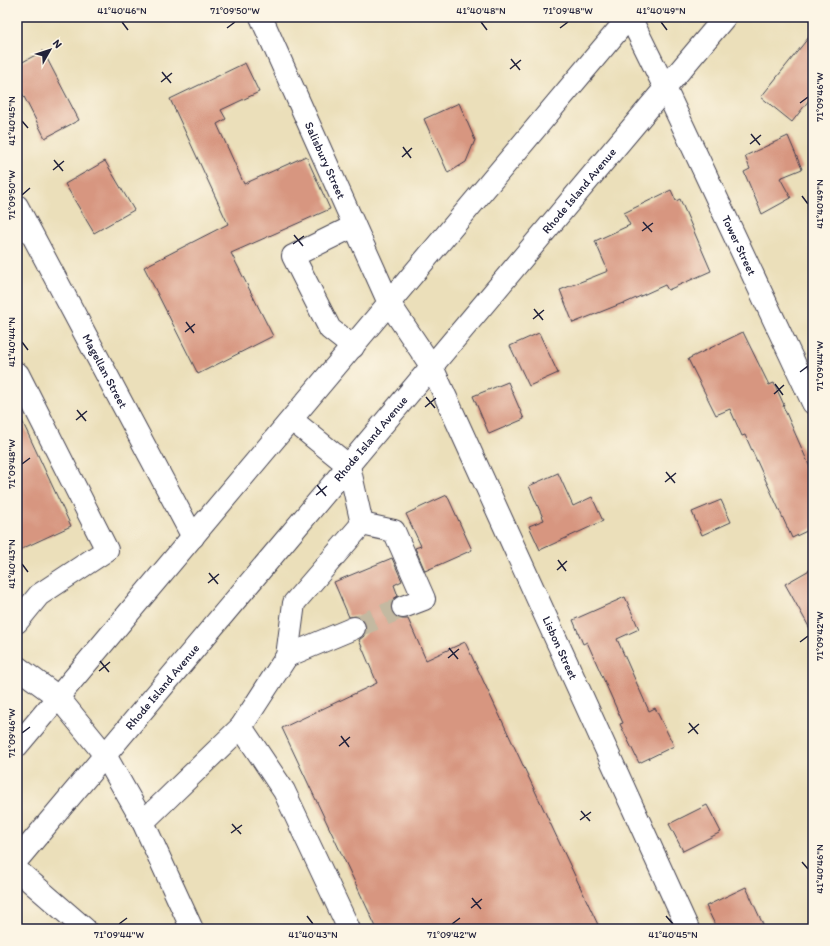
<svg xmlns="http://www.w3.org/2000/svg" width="830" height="946" viewBox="0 0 830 946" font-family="Itim,sans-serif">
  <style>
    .building { fill: #d79680 }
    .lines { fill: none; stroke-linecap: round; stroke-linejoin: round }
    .minor-tunnel { stroke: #c3b9a1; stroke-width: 22; stroke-dasharray: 22 11; stroke-linecap: butt }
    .minor-casing { stroke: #403e4e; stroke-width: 24 }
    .major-casing { stroke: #403e4e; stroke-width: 24 }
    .minor { stroke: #fff; stroke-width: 22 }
    .major { stroke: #fff; stroke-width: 22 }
    .ticks { fill: none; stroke: #22223b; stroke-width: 1.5 }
    .labels { text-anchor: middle; stroke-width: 3; stroke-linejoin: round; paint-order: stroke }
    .street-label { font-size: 12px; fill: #22223b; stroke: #fcf5e5 }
    .neatline { fill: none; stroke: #22223b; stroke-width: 1.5 }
    .ticks-label { font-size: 10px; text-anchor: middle; fill: #22223b }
  </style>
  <rect width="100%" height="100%" fill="#fcf5e5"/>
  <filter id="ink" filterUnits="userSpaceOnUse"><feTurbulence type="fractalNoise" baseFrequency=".025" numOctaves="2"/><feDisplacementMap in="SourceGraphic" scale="8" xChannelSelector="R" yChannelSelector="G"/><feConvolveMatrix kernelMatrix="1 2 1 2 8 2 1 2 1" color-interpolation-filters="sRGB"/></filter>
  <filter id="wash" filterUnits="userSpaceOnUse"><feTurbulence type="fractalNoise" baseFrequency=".012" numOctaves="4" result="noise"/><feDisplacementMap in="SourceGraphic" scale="16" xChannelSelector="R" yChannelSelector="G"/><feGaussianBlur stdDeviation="0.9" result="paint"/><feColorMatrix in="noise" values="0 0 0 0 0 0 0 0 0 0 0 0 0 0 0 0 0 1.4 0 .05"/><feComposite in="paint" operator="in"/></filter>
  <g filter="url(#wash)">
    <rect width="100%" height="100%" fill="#ebdfba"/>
    <g id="blocks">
      <g class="building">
        <path d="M813 32V95L792 122 761 97Z"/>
        <path d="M43 51 79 120 45 138 17 83V65Z"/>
        <path d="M245 63 259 92 221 110 226 119 217 124 244 184 306 156 330 209 231 253 273 336 198 374 144 267 228 224 170 99Z"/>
        <path d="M459 103 475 140 466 162 448 173 424 119Z"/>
        <path d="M788 136 802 169 780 178 791 198 762 214 744 172 750 169 745 156Z"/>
        <path d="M105 161 134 210 94 233 65 184Z"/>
        <path d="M671 190 676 201 680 199 711 271 668 290 665 285 623 304V303L573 323 560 290 608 271 595 241 630 225 624 213Z"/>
        <path d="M743 332 769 385 774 383 784 405 783 406 813 474V528L792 538 745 435 742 436 730 409 716 415 688 359Z"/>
        <path d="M539 333 558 373 529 386 510 346Z"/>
        <path d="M508 382 524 419 489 434 473 396Z"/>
        <path d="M17 410 71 526 17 551Z"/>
        <path d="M558 473 573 506 592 497 603 521 540 550 529 526 544 520 529 486Z"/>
        <path d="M447 495 472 550 425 571 415 548 421 546 406 514 434 501Z"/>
        <path d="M721 500 731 522 702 535 692 512Z"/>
        <path d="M392 558 402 581 394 585 398 596 393 599 391 605 392 612 395 617 401 619H408L426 660 465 642 600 929H377L282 728 377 683 359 640 364 636 366 630 365 623 361 618 356 616 349 617 334 582Z"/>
        <path d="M813 568V634L785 584Z"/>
        <path d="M625 597 639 629 617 639 649 711 655 708 674 746 639 763 620 724 623 723 587 642 583 644 573 620Z"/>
        <path d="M707 805 721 832 683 851 669 824Z"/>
        <path d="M746 887 765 929H717L706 906Z"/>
      </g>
    </g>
  </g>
  <g filter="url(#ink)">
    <use href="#blocks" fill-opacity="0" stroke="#403e4e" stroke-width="1"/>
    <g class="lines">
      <path class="minor-tunnel" d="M354 628 403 607"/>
      <g class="minor-casing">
        <g id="minor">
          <path id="s1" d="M261 17 389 303 432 367 688 929"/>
          <path id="s2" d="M630 17 665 88 813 403"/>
          <path id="s3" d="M17 206 193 537"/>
          <path d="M353 347 330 329 293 256 354 226"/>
          <path d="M17 374H18L107 550 39 595 17 622"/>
          <path d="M362 524 394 531 424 599 403 607"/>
          <path d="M287 656 354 628"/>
          <path d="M17 667 58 697 105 755 143 822 192 929"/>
          <path d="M241 727 284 791 349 929"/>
          <path d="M143 822 241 727 287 656 294 603 362 524 349 466 292 420"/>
          <path d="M17 870 85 929"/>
        </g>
      </g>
      <g class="major-casing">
        <g id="major">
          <path d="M17 746 629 17"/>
          <path id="s4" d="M17 860 725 17"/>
        </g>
      </g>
      <use href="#minor" class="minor"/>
      <use href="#major" class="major"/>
    </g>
  </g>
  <path class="ticks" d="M122 22 128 30M481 22 487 30M661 22 667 30M227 28 235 22M560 28 568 22M511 59 520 70M510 69 521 60M162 72 171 83M161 82 172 73M800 103 808 97M22 121 28 128M751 134 760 145M750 144 761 135M403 147 411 158M402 157 412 148M54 160 63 171M53 170 64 161M22 195 30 188M802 196 808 204M643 222 652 232M642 231 653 223M294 235 303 246M293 244 304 236M534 309 543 320M533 319 544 310M186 322 194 333M185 332 195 324M22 342 28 350M800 372 808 366M775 384 783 395M774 394 784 385M426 397 435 408M425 407 436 398M77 410 86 421M76 420 87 411M22 464 30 458M666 472 675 483M665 482 676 473M317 485 326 496M316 495 327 486M558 560 566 571M22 564 28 572M557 570 567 561M209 573 218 584M208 583 219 574M800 642 808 636M449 648 458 659M448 658 459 649M100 661 109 672M99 671 110 662M689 723 698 734M22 733 30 727M688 733 699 724M341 736 349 747M339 746 350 737M581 811 590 821M580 820 591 812M232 824 241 834M231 833 242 825M802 862 808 869M472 898 481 909M471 908 482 899M307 916 313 924M666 916 673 924M119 924 127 918M452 924 460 918"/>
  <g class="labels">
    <g class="street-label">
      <text dy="4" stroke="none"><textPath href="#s1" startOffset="157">Salisbury Street</textPath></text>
      <text dy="4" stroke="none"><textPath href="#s4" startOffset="874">Rhode Island Avenue</textPath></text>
      <text dy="4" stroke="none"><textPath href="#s2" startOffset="253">Tower Street</textPath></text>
      <text dy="4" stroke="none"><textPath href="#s3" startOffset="187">Magellan Street</textPath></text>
      <text dy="4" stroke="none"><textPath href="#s4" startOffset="550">Rhode Island Avenue</textPath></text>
      <text dy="4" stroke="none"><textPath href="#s1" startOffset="699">Lisbon Street</textPath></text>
      <text dy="4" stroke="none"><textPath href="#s4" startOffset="226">Rhode Island Avenue</textPath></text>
    </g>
  </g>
  <rect width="830" height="946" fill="none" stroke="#fcf5e5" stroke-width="44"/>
  <g transform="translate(50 50) rotate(51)" stroke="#fcf5e5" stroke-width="3" paint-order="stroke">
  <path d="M0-3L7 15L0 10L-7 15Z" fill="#22223b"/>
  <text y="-6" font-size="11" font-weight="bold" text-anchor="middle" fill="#22223b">N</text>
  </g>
  <rect x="22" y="22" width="786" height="902" class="neatline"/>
  <g class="ticks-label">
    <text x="122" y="14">41°40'46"N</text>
    <text x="235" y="14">71°09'50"W</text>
    <text x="481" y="14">41°40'48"N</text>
    <text x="568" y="14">71°09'48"W</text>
    <text x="661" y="14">41°40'49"N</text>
    <text transform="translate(819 97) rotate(-90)" y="4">71°09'46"W</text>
    <text transform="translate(11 121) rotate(-90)" y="4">41°40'45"N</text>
    <text transform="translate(11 195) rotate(-90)" y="4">71°09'50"W</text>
    <text transform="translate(819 204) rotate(-90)" y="4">41°40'49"N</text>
    <text transform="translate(11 342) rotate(-90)" y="4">41°40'44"N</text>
    <text transform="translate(819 366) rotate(-90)" y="4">71°09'44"W</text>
    <text transform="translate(11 464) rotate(-90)" y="4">71°09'48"W</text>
    <text transform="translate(11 564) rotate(-90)" y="4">41°40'43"N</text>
    <text transform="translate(819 636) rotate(-90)" y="4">71°09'42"W</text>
    <text transform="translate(11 733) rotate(-90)" y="4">71°09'46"W</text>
    <text transform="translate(819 869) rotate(-90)" y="4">41°40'46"N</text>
    <text x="119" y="938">71°09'44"W</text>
    <text x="313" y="938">41°40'43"N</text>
    <text x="452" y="938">71°09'42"W</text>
    <text x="673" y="938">41°40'45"N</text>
  </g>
</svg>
